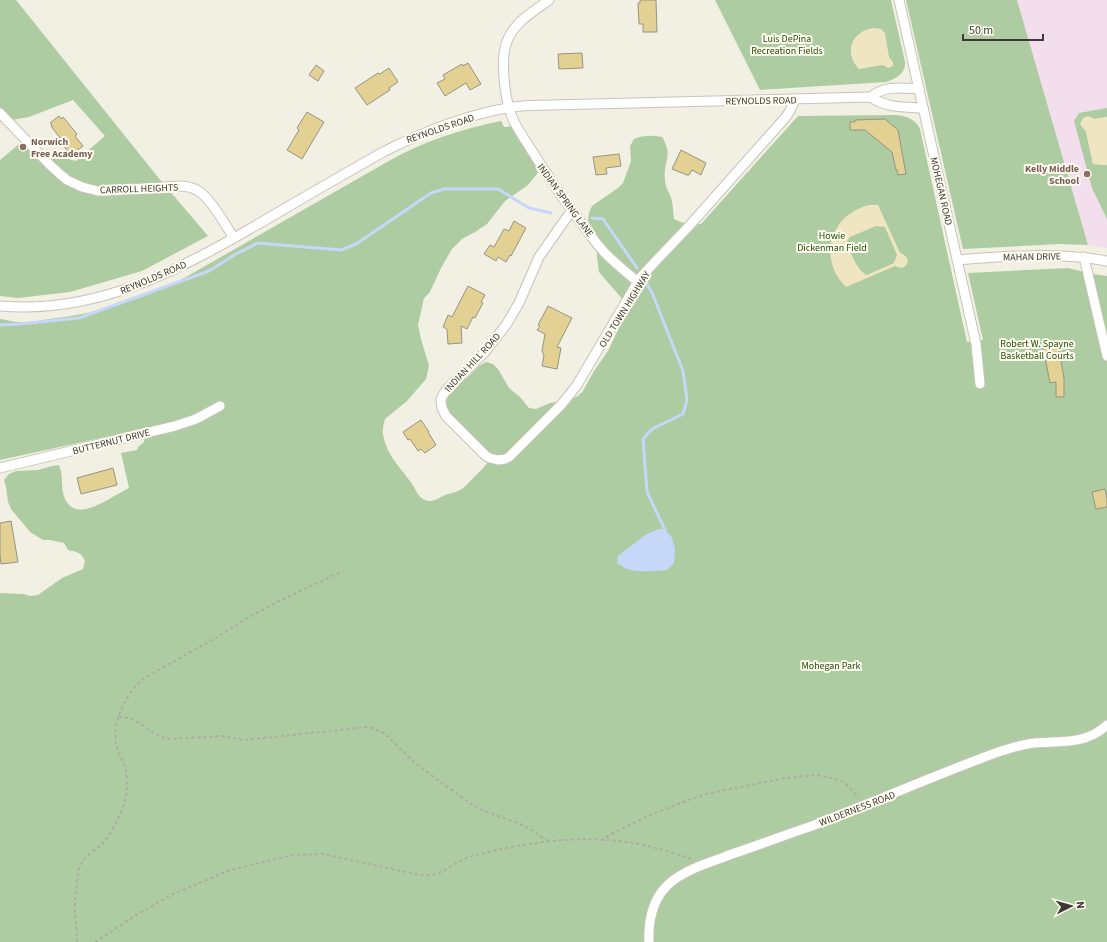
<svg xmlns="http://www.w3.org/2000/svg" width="1107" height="942" viewBox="0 0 1107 942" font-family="'Source Sans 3',sans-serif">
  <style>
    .education { fill: #f3deed }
    .green { fill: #aecca1 }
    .sand { fill: #efe5c0; fill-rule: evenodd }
    .water { fill: #c6d7f9 }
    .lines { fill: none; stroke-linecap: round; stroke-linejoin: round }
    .stream { stroke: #c6d7f9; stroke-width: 3 }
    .building { fill: #e2d192; stroke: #969488 }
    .minor-casing { stroke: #c7c4b8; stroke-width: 11 }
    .path { stroke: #adaba2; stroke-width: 2; stroke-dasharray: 3 3; stroke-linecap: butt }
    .minor { stroke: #fff; stroke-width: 9 }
    .education-dot { fill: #8d6e63; stroke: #fffcf2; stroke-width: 1.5 }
    .labels { text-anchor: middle; stroke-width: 4; stroke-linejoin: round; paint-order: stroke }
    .park-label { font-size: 10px; fill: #214e00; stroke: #fffcf2 }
    .street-label { font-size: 10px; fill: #3b3a35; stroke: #fffcf2 }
    .education-label { font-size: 10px; font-weight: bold; fill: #785e54; stroke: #fffcf2; text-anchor: start }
  </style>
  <rect width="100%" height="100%" fill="#f2efe3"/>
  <path class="education" d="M1017 0H1107V248L1088 245Z"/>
  <g class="green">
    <path d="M0 0H16L157 176 208 236 142 271 70 292 18 298 0 296V160L18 145 76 161 105 136 73 100 29 117 0 122Z"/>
    <path d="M715 0H891L905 62C906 73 896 79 886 82L760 90Z"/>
    <path d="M906 0H1017L1088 245 1061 244 963 249Z"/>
    <path d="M1107 108V117L1094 119 1091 117 1083 118 1081 124 1086 131 1093 164 1107 165V219L1092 188 1074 121 1079 113Z"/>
    <path d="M896 115C907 116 915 119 920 129L967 342 983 340 968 273 1068 268 1093 274 1107 276V942H0V593L24 594 30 596 38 595 62 578 83 569 85 561C81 552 77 552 68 550L64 543 50 540H43L30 532 11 509 8 502 6 487 4 480 9 474 16 471 38 470 52 466 59 465C64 476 60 488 65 499 74 517 91 508 104 502 112 497 120 493 129 488L121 453 137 450 138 447 144 442 147 428 0 460V319C8 320 16 323 24 322 32 322 41 320 49 319 97 314 142 300 186 277L387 162C422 142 461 129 501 121L504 127 517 126 528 136 544 161 537 174 528 185 505 201 487 224 475 232 462 239 452 249 441 268 430 292 424 298 418 325 421 339 429 366 426 379 407 401 385 419C384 423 382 429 383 434 386 454 399 466 410 481 415 487 418 498 425 500 433 503 438 498 445 495 450 493 455 493 460 490 466 487 470 481 475 476 481 470 485 467 489 460L449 418 445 405 448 397 457 385 469 376 479 366 486 362 493 364 498 369 509 388 520 397 529 408 536 409 550 403 571 399 578 396 583 391 594 371 608 351 621 323 626 309 624 301 599 272 597 257 596 234 588 221 589 213 592 206 618 188 623 183 631 161 630 146 634 139C643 135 652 135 662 137 671 152 667 156 665 170 664 175 665 181 666 186 667 190 669 193 671 197 673 204 673 212 674 219 683 224 691 224 701 224L798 116Z"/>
  </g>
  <g class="sand">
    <path d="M875 28 881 29 885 33 889 57 893 62V66L888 68 883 65 859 69C843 52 852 30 875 28Z"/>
    <path d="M1088 116 1094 119 1107 117V165L1093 164 1086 131 1082 127 1080 124 1083 118Z"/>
    <path d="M869 205H878L900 253C907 255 911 262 904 267L901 268 895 266 846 287C817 258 830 215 869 205ZM876 226 885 227 897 255 894 263 867 275C858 272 849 251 847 241L850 237Z"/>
  </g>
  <path class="water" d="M658 529 665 530 671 536 675 548 674 563 667 570C650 571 631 575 617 563L618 556 645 535Z"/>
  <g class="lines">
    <g class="stream">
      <path d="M592 218 603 219 637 268"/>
      <path d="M647 284 653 295 683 371 687 400 683 414 652 429 643 439 647 492 665 530"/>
      <path d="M0 325 20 324 79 318 209 271 236 254 258 243 341 250 356 244 431 193 444 189H498L529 208 551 213"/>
    </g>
  </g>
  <g class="building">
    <path d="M640 0H656L657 32H643V24H639L638 3H640Z"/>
    <path d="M582 53 583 68 559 69 558 54Z"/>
    <path d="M468 63 481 84 470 90 466 83 445 96 437 83 445 79 443 75 462 64 463 66Z"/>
    <path d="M316 65 324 71 318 81 309 75Z"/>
    <path d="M389 68 398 82 389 88 390 90 367 105 355 88 378 73 380 74Z"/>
    <path d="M307 112 324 122 302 159 287 150 299 130 297 128Z"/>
    <path d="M59 116 61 119 63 117 77 134 75 136 83 146 71 155 61 143 63 142 51 126 52 125 50 123Z"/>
    <path d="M885 119 898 130 906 174 898 175 897 170H896L892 152 865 130H850V122H855V120Z"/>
    <path d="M681 150 706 163 701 175 692 170 689 175H687L672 169Z"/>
    <path d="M619 154 621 166 606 168 607 174 596 175 593 157Z"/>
    <path d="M514 221 526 228 511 256 510 255 506 262 498 257 496 261 484 254 490 245 494 247 504 229 509 231Z"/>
    <path d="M468 286 485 295 481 302 483 303 475 318 473 317 467 329 461 326 462 343 448 344 447 329 443 327 448 315 452 317Z"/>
    <path d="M548 306 572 318 557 347 561 348 557 369 542 366 544 355 542 351 545 334 537 330 540 326 538 325Z"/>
    <path d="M1058 345 1064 378V397H1056V382L1050 383 1043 348Z"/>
    <path d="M421 420 429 432H428L436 445 425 453 421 449 418 451 410 439 408 440 403 432Z"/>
    <path d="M113 468 117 485 81 494 77 478Z"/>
    <path d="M1105 489 1107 499V507L1096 509 1092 492Z"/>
    <path d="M11 521 18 562 1 564 0 555V523Z"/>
  </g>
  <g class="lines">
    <g class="minor-casing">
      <g id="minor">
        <path d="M549 0C534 11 515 22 508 39 499 57 505 99 512 117 517 129 525 140 532 151 545 172 559 193 574 213 585 227 594 242 606 254 616 264 627 273 638 282"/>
        <path d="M899 0 976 344 980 384"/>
        <path d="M871 97C884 85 902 88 919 89"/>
        <path d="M0 113 50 165 61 175 67 180 82 187 98 191H107L179 186C185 186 191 187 197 190 211 198 225 225 234 238"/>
        <path d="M572 210 539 257 519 303 506 325 484 353 446 390 442 397 441 400 442 408 446 416 486 456 490 458 498 460 505 459 509 457 562 404 577 385 640 278 652 265 690 225 785 118 790 111 795 99"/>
        <path d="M1084 257 1107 356"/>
        <path d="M957 260C1007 256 1057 252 1107 261"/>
        <path d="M0 306C100 315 184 267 267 219 306 196 346 173 385 151 425 131 468 114 513 107 526 105 539 105 552 105L871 97C886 108 905 107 923 108"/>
        <path d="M0 468 175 426 196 419 220 406"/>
        <path d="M649 942C648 919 653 897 671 882 688 868 712 862 732 854 759 845 785 835 812 826 875 802 937 774 1001 751 1012 748 1023 744 1034 743 1060 741 1086 745 1107 725"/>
      </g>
    </g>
    <g class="path">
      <path d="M119 717C124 717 130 718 134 720 146 726 155 736 168 739L222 736 245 740 339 730 367 727 372 728 384 733 414 762 431 775 477 808 520 824 533 831 548 841"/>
      <path d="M601 840C634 821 670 806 706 794L785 778 817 775 835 779 844 782 859 798"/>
      <path d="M77 942C77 933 76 924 75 915 74 904 76 892 77 881 78 875 78 869 81 864 85 856 94 851 101 845 112 834 121 815 125 800 128 789 128 775 124 764 121 757 117 751 116 744 112 722 126 693 143 679 146 677 150 675 153 673L219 636 246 619 277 602 341 572"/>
      <path d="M95 942 141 912 173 894 228 871 258 863 294 855 323 854 410 873C417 874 425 876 432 875 443 873 452 865 462 860 470 856 479 854 488 852 535 841 585 835 633 843 653 846 673 853 692 859"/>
    </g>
    <use href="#minor" class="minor"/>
  </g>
  <g class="education-dot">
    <circle cx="23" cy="147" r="4"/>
    <circle cx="1087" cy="174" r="4"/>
  </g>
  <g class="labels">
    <g class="park-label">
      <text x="787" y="42">Luis DePina<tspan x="787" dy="12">Recreation Fields</tspan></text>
      <text x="832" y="239">Howie<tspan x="832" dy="12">Dickenman Field</tspan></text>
      <text x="1037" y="347">Robert W. Spayne<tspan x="1037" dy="12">Basketball Courts</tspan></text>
      <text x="831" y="669">Mohegan Park</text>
    </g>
    <g class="street-label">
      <text transform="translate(761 100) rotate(-1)" y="4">REYNOLDS ROAD</text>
      <text transform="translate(440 128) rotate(-19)" y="4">REYNOLDS ROAD</text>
      <text transform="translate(139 188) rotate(-2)" y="4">CARROLL HEIGHTS</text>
      <text transform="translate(942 191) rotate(77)" y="4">MOHEGAN ROAD</text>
      <text transform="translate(566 200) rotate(54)" y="4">INDIAN SPRING LANE</text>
      <text transform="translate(1032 256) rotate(-1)" y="4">MAHAN DRIVE</text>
      <text transform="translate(153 277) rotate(-23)" y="4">REYNOLDS ROAD</text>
      <text transform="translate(624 309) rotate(-58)" y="4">OLD TOWN HIGHWAY</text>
      <text transform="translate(472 362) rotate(-47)" y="4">INDIAN HILL ROAD</text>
      <text transform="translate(111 441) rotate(-14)" y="4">BUTTERNUT DRIVE</text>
      <text transform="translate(857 808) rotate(-21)" y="4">WILDERNESS ROAD</text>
    </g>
    <g class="education-label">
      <text x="31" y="145">Norwich<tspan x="31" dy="12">Free Academy</tspan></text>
      <text x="1079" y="172" text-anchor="end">Kelly Middle<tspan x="1079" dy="12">School</tspan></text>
    </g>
  </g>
  <g transform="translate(1071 906) rotate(84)" stroke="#fffcf2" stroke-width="3" paint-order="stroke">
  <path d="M0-3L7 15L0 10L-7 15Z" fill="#3b3a35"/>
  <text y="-6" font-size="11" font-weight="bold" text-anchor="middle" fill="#3b3a35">N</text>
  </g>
  <path d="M963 34v6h80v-6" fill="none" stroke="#3b3a35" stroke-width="2"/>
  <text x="969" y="34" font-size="12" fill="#3b3a35" stroke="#fffcf2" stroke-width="3" paint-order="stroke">50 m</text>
</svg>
